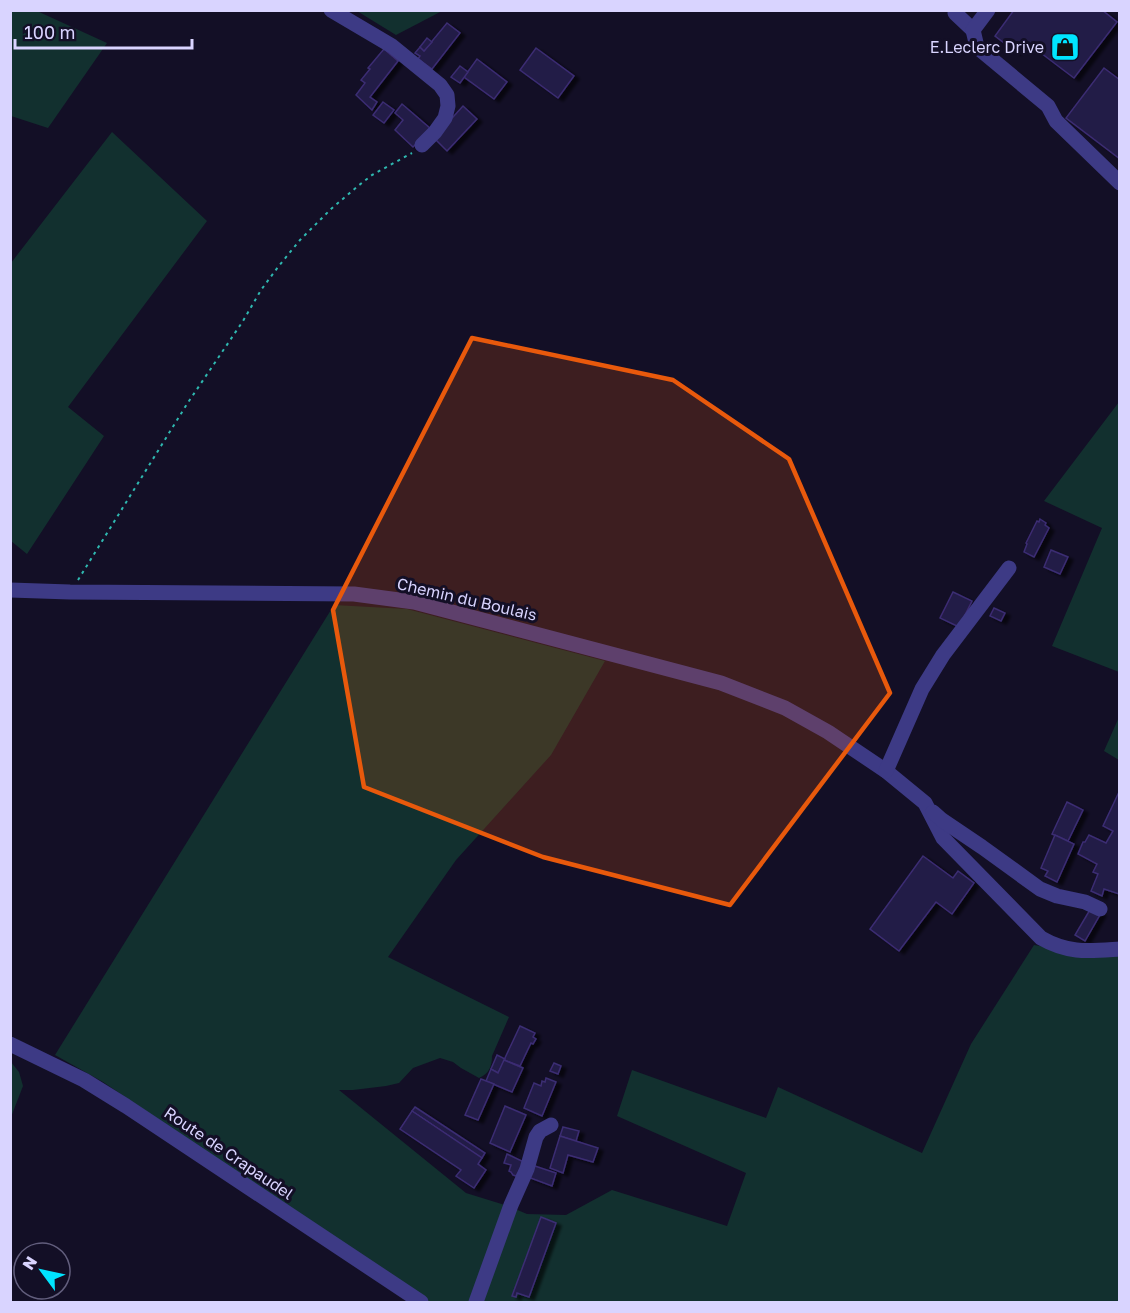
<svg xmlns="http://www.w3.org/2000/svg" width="1130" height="1313" viewBox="0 0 1130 1313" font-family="'Golos Text',sans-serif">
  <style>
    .green { fill: #12302f }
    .building { fill: #241b47; stroke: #3b2d73; stroke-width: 1.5; filter: url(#shadow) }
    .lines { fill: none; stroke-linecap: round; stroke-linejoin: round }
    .path { stroke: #2fb8b0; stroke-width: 2; stroke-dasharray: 3 4.5; stroke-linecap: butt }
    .minor { stroke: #3d3a85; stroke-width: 15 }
    .marked { fill: #e8590c; fill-opacity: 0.2; stroke: #e8590c; stroke-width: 4.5; stroke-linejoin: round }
    .labels { text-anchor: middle; stroke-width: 6; stroke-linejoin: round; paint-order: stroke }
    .poi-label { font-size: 16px; fill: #d9d4ff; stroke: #130f26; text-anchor: end }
    .street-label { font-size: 16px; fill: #d9d4ff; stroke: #130f26 }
  </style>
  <defs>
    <filter id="shadow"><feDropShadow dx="5" dy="3" stdDeviation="1.5" flood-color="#0009"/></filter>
  </defs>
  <rect width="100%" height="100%" fill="#130f26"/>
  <g class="green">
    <path d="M11 10 37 11 107 43 48 128 11 116Z"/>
    <path d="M357 11H442L396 35Z"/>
    <path d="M112 132 207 221 68 407 104 436 27 554 11 541V263Z"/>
    <path d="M1119 402V672L1052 646 1102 528 1044 501Z"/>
    <path d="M334 605 407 609 605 661 551 755 456 860 388 957 509 1017 492 1056C492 1066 489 1074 479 1078L461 1068 453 1062 440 1058 413 1068 399 1083 386 1086 353 1090H339L466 1193 508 1206 527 1214 566 1215 612 1190 727 1226 746 1173 617 1116 632 1070 766 1118 778 1087 922 1153 971 1044 1034 945 1053 948 1119 953V1302H430L103 1082 55 1055Z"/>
    <path d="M1119 717V760L1104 751Z"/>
    <path d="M11 1062 19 1072 23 1086 11 1117Z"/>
  </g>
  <g class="building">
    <path d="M1014 10H1102L1117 22 1074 78 1025 41 1016 52 995 36Z"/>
    <path d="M447 23 460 33 432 69 418 59 420 56 415 53 420 47 424 51Z"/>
    <path d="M427 38 432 42 424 51 420 47Z"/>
    <path d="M536 48 574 76 558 98 520 70Z"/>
    <path d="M384 49 398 61 370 97 377 102 372 110 356 95 365 83 361 80 370 69 368 68Z"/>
    <path d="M477 59 507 82 494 99 464 77Z"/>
    <path d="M460 66 468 72 460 83 451 77Z"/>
    <path d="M1104 68 1120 80V159L1066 118Z"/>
    <path d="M383 102 394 110 384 123 373 115Z"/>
    <path d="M402 104 431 129 413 147 395 130 403 120 395 113Z"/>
    <path d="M463 106 477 119 447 151 434 138Z"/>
    <path d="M1040 519 1046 523 1045 525 1049 528 1034 557 1024 552 1027 544 1026 543 1037 521 1039 522Z"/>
    <path d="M1051 550 1068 557 1060 574 1044 567Z"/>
    <path d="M953 592 972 601 959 627 940 618Z"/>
    <path d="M994 608 1005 613 1001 621 990 616Z"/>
    <path d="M1119 792 1120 893 1119 894 1104 889 1102 896 1091 891 1098 874 1093 872 1097 864 1078 854 1083 842H1085L1089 835 1106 843 1113 831 1103 826Z"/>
    <path d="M1067 802 1083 810 1068 841 1052 834Z"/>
    <path d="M1055 835 1074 844 1057 882 1045 876 1048 871 1041 868Z"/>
    <path d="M923 856 953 878 958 871 974 883 952 914 936 902 899 951 870 929Z"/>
    <path d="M1091 908 1101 913 1085 941 1075 935Z"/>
    <path d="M520 1026 535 1033 533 1037 536 1039 533 1044 531 1043 520 1066 504 1060Z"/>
    <path d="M497 1055 505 1059 498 1073 491 1069Z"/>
    <path d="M504 1060 523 1068 512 1092 486 1081 491 1069 498 1073Z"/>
    <path d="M554 1063 561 1066 558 1074 550 1071Z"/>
    <path d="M546 1078 556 1082 542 1116 524 1108 534 1083 541 1086 542 1081 545 1082Z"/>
    <path d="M481 1079 494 1084 478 1120 465 1115Z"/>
    <path d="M505 1106 526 1115 510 1152 490 1143Z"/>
    <path d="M415 1107 485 1153 482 1158 412 1111Z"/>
    <path d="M412 1111 482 1158 478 1164 486 1170 474 1188 456 1176 461 1170 400 1129Z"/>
    <path d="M563 1127 579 1131 576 1141 560 1136Z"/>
    <path d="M560 1136 598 1148 593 1162 568 1155 563 1173 550 1168Z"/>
    <path d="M507 1154 524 1162 516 1176 513 1175 511 1172 509 1171 511 1165 504 1163Z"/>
    <path d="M532 1165 556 1173 552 1186 528 1177Z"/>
    <path d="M541 1217 556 1223 529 1297 517 1293 516 1297 512 1296Z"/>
  </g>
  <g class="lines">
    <path class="path" d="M78 580 187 404 243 321 261 290 278 267 300 240 331 209 358 186 372 175 412 153"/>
    <g class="minor">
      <path d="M331 10 392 46 440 85 447 95 448 106 445 118 435 132 422 145"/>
      <path d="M957 10 955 13 973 30"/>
      <path d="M988 10 973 30 977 47 1048 106 1056 121 1120 183"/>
      <path d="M10 590 70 592 354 594 414 602 721 683 785 708 828 732 886 771 925 803 943 838 1041 938C1069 954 1089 951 1120 949"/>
      <path d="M886 771 922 689 943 655 1009 568"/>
      <path d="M933 812 942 820 982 847 1040 889 1057 896 1085 902 1100 909"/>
      <path d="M10 1044 84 1080 126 1106 421 1302"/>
      <path d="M476 1302 511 1205 527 1169 536 1137 540 1131 551 1125"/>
    </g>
  </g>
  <path class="marked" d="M472 338 673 380 789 459 890 693 730 905 543 857 364 787 333 610Z"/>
  <defs>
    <g id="shop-square" transform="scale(1.5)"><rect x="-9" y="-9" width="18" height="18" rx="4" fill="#00e5ff" stroke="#130f26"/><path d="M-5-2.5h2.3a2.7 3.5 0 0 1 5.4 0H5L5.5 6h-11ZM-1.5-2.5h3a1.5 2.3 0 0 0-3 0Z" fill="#111"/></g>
  </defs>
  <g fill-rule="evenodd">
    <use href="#shop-square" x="1065" y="47"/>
  </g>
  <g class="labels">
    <g class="poi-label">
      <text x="1044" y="53">E.Leclerc Drive</text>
    </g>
    <g class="street-label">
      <text transform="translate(467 599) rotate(13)" y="6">Chemin du Boulais</text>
      <text transform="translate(229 1153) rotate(34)" y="6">Route de Crapaudel</text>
    </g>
  </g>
  <rect width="1130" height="1313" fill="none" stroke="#d9d4ff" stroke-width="24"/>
  <g transform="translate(42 1271) rotate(303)"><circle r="28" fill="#130f26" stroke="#625e7d" stroke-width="1.5"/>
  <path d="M0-4.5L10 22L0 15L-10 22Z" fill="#00e5ff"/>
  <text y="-9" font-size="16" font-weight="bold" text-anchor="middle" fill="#d9d4ff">N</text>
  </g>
  <path d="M15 39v9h177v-9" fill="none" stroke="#d9d4ff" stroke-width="3"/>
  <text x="24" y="39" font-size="18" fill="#d9d4ff" stroke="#130f26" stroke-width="4.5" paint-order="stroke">100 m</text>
</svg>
